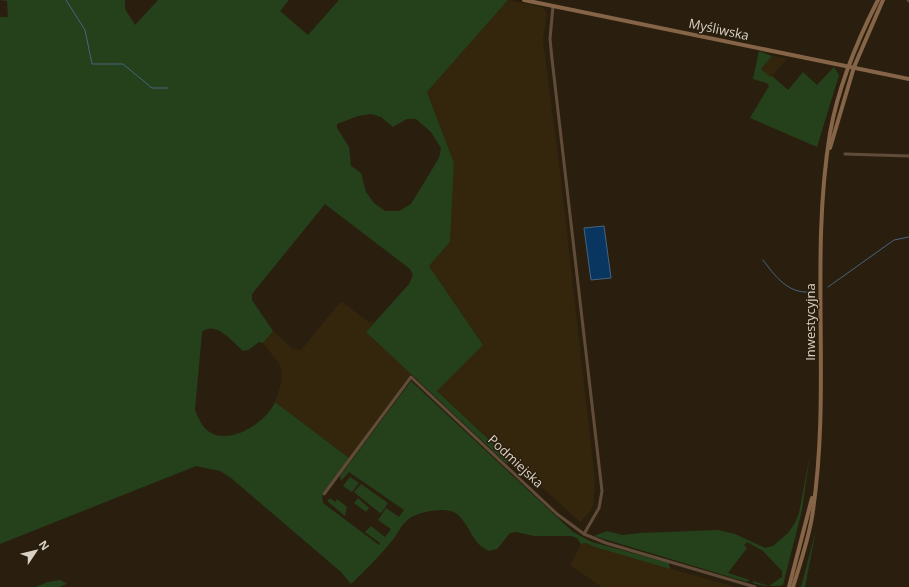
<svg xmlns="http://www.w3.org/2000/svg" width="909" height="587" viewBox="0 0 909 587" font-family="'Open Sans',sans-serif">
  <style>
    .built { fill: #34250d }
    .green { fill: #24411c; fill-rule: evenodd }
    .water { fill: #093660; stroke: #47647f }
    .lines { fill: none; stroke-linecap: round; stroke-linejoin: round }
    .stream { stroke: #47647f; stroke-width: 1 }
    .street { stroke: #614c3a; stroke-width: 3 }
    .secondary { stroke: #856447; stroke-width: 4 }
    .labels { text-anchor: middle; stroke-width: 3; stroke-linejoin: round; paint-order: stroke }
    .street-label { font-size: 13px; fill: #d9d1c6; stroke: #2a1f0e }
  </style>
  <rect width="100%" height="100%" fill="#2a1f0e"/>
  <g class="built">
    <path d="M508 0 542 7 547 14 543 40 560 171 595 480 594 502 591 511 580 522 437 391 483 345 429 266 450 242 454 163 427 92Z"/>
    <path d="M772 56 787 59 770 78 760 69Z"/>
    <path d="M342 302 370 323 375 321 366 332 411 374 349 458 275 402 281 384 282 371 278 362 263 343 273 331 293 349 301 350 338 305Z"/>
    <path d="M586 543 595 547 735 587H602L570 565 581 544Z"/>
  </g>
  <g class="green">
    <path d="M0 0H125V9L135 25 158 0H289L280 11 308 35 339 0H508L427 92 454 163 450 242 429 266 483 345 437 391 513 462 506 463 366 332 409 284 413 275 410 269 325 204 252 294V300L273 331 263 343 259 342 248 350 243 351C233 343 217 320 202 332L195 410C198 418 202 426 208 431 229 447 267 422 275 402L349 458 322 494 323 503 379 545 380 543 365 532 371 526 385 537 391 529 378 520 386 508 399 517 404 510 349 472 341 481 340 476 411 381 573 532 592 542 669 563 670 569 595 547 586 543 581 544 577 538 571 536H534L516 532 510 533 497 549 489 551C472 544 470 525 457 514 447 506 420 511 410 518 401 524 398 534 391 542 379 557 365 570 351 584L341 572 231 478 220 471 196 466 0 544V17H8L7 1ZM371 114 381 117 393 127 407 119H416L431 132 441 148 439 158 411 204 399 211H385L374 203 366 192 361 173 351 166 349 147 337 128V124L358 116Z"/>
    <path d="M759 51 772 56 761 69 770 77 772 76 788 90 803 72 817 85 834 67 839 75 817 147 750 118 769 86 767 83 753 79Z"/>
    <path d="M810 454 802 510 783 585C775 587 762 586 753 583V581L769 586 782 577V571L763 551 747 542 744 545 747 548 728 573 750 580 747 582 594 536 607 531 623 535 640 533 718 530 735 534 765 548 773 546 788 533 795 523 799 513Z"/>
    <path d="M350 477 359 483 352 492 343 486Z"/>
    <path d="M361 484 388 503 382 512 380 513 354 492Z"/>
    <path d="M330 498 335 502 337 499 347 507 345 516 327 501Z"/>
    <path d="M358 498 369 508 366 512 354 503Z"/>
    <path d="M816 530 805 587H801Z"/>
    <path d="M60 580 67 584 59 587H35L48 582Z"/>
  </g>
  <path class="water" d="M604 226 611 278 591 280 584 228Z"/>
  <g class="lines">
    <g class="stream">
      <path d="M66 0 85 30 92 64H123L152 88H168"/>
      <path d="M763 260C775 276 788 294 810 292"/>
      <path d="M828 287 894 240 909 237"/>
    </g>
    <g class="street">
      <path d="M908 0 909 1"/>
      <path d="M553 6 550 39 552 59 602 491 599 508 584 534"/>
      <path d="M845 154 909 156"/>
      <path d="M324 494 411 377 557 514 584 534 606 543 755 587"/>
    </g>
    <g class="secondary">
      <path d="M524 0 909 79"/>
      <path d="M830 148 854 67 883 0"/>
      <path d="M789 587 812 498"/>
      <path d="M793 587C800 564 808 541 812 517 832 390 809 261 830 133 838 88 857 41 878 0"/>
    </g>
  </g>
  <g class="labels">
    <g class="street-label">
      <text transform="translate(719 29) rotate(12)" y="5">Myśliwska</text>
      <text transform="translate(810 322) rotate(-90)" y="5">Inwestycyjna</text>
      <text transform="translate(516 461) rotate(43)" y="5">Podmiejska</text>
    </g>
  </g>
  <g transform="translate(36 551) rotate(55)" stroke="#2a1f0e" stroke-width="3" paint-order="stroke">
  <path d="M0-3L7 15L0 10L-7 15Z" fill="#d9d1c6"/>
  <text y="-6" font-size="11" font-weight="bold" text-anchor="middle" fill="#d9d1c6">N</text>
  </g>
</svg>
